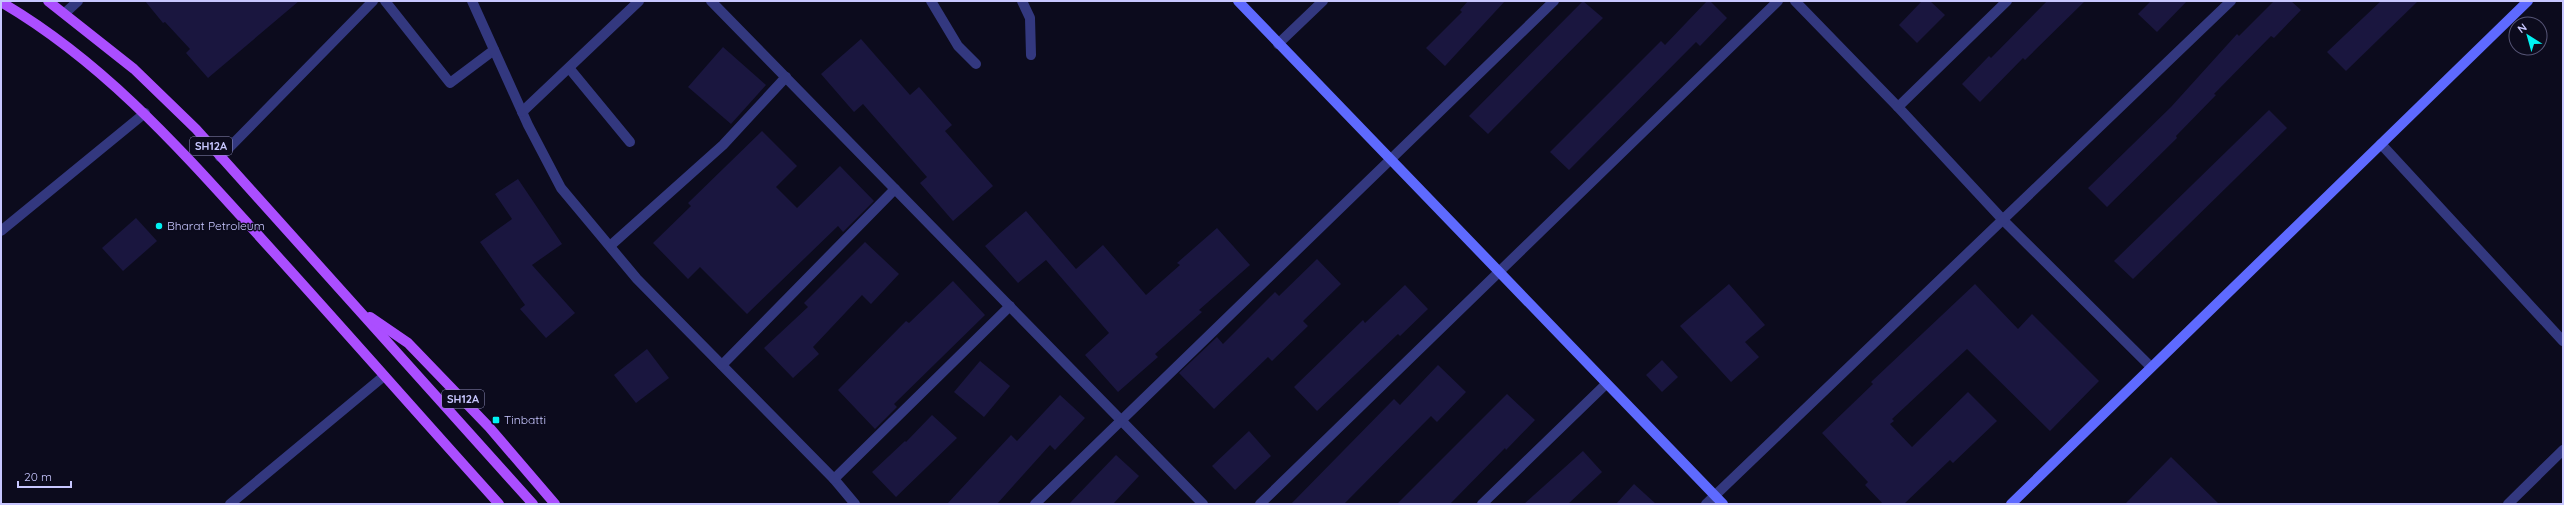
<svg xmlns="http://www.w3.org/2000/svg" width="2564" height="505" viewBox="0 0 2564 505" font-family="Quicksand,sans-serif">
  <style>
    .building { fill: #1a163f }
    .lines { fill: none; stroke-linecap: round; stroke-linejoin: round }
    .street { stroke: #33387f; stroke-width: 10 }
    .secondary { stroke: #5e6aff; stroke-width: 10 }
    .primary { stroke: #ab4eff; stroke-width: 10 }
    .poi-dot { fill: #00f2f2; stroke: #0c0b1d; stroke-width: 1.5 }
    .labels { text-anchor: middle; stroke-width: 3; stroke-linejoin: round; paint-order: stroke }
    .shield { fill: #0c0b1d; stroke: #908fbb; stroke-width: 1 }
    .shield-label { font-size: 11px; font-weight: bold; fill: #c8c7ff }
    .poi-label { font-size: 12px; fill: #c8c7ff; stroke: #0c0b1d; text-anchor: start }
  </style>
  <rect width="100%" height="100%" fill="#0c0b1d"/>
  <g class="building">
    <path d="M145 1H299L208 78 186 53 190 49 165 22 163 23Z"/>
    <path d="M1468 1H1505L1445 66 1426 48 1462 12 1460 10Z"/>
    <path d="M1583 1 1603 18 1488 134 1469 116Z"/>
    <path d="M1707 1H1710L1727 18 1700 46 1696 42 1569 170 1550 152 1661 41 1665 45Z"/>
    <path d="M1922 1H1930L1945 15 1917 43 1899 25Z"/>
    <path d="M2047 1H2085L2025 60 2023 58 1980 102 1962 84 1989 56 1991 58Z"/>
    <path d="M2151 1H2187L2157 32 2138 14Z"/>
    <path d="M2274 1H2291L2301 10 2274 38 2271 36 2214 94 2216 95 2176 136 2177 138 2107 207 2088 188 2171 107 2237 34 2239 36Z"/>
    <path d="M2381 1H2418L2346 71 2327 52Z"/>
    <path d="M861 39 910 95 919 87 952 125 945 131 993 186 953 221 920 183 927 177 863 104 854 112 821 74Z"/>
    <path d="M723 47 766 85 731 124 688 87Z"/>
    <path d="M2269 110 2287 128 2133 279 2114 261Z"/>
    <path d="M762 131 797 166 776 187 797 208 840 166 874 201 843 232 838 226 747 314 700 267 688 279 653 243 691 206 688 203Z"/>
    <path d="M518 179 562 244 532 265 575 313 546 338 520 309 525 305 480 242 512 219 495 194Z"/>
    <path d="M1026 211 1076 269 1103 245 1146 295 1180 265 1177 263 1217 228 1250 265 1199 310 1202 312 1155 354 1158 357 1118 392 1085 355 1109 333 1046 260 1018 283 985 246Z"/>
    <path d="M136 218 157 241 123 271 102 248Z"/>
    <path d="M865 242 899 274 871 304 862 295 813 347 819 354 793 378 764 348 808 307 804 303Z"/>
    <path d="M1317 259 1341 284 1303 321 1308 326 1272 361 1268 357 1214 409 1179 373 1217 337 1223 344 1275 292 1279 296Z"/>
    <path d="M953 281 985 315 894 404 897 407 875 429 838 390 906 321 909 323Z"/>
    <path d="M1729 284 1765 325 1745 342 1759 357 1731 382 1680 326Z"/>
    <path d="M1975 284 2018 329 2032 314 2099 381 2050 431 1967 349 1892 419 1894 421 1890 424 1912 447 1968 392 1997 421 1953 463 1950 460 1904 504H1883L1865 485 1868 482 1822 433 1873 384 1871 382Z"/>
    <path d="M1405 285 1428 309 1400 336 1398 334 1317 411 1294 387 1363 320 1365 323Z"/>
    <path d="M647 349 669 378 636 403 614 375Z"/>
    <path d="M1662 360 1678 377 1662 392 1646 375Z"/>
    <path d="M980 361 1010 386 984 417 954 392Z"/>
    <path d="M1438 365 1466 392 1437 422 1431 416 1344 504H1291L1394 399 1400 405Z"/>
    <path d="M1507 394 1535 420 1506 450 1505 448 1450 504H1397Z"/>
    <path d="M1060 395 1085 418 1055 450 1050 445 997 504H947L1011 435 1017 441Z"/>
    <path d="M932 415 957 438 896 497 872 472 905 441 906 442Z"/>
    <path d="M1249 431 1271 456 1235 490 1212 466Z"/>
    <path d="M1583 451 1602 472 1568 504H1524Z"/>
    <path d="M1116 455 1139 476 1113 504H1069Z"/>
    <path d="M2171 457 2219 504H2125Z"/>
    <path d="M1634 484 1656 504H1616Z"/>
  </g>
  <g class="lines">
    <g class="street">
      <path d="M385 1 450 83 494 50"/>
      <path d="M472 1 528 125 561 188 637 279 834 479 855 504"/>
      <path d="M711 1 1203 504"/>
      <path d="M931 1 958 46 976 64"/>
      <path d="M1022 1 1030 18 1031 55"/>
      <path d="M1795 1 1898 107 2004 221 2151 367"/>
      <path d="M65 13 78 1"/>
      <path d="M1278 44 1323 1"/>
      <path d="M569 68 630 142"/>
      <path d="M1898 107 2007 1"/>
      <path d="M522 112 639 1"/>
      <path d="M2381 144 2563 341"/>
      <path d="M220 157 373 1"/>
      <path d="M1 231 145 113"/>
      <path d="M610 246 723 145 786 77"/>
      <path d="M722 365 895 189"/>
      <path d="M834 479 1010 306"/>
      <path d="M230 504 384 376"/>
      <path d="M1035 504 1554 1"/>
      <path d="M1260 504 1778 1"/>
      <path d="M1482 504 1606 384"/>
      <path d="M1706 504 2231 1"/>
      <path d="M2508 504 2563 450"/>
    </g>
    <g class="secondary">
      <path d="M1238 1 1723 504"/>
      <path d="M2011 504 2528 1"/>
    </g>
    <g class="primary">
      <path d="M48 1 134 69 196 129 533 504"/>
      <path d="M1 2C100 60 173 141 249 225 333 317 415 411 499 504"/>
      <path d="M370 317 408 343 489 427 555 504"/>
    </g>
  </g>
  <g class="poi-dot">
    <circle cx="159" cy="226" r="4"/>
    <rect x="492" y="416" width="8" height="8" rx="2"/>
  </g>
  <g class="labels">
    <g class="shield">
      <rect x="190" y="137" width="42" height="18" rx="3"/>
      <rect x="442" y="390" width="42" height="18" rx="3"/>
    </g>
    <g class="shield-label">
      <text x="211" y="150">SH12A</text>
      <text x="463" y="403">SH12A</text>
    </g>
    <g class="poi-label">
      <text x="167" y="230">Bharat Petroleum</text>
      <text x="504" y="424">Tinbatti</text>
    </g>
  </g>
  <rect width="2564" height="505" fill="none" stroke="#c8c7ff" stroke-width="4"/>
  <g transform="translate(2528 36) rotate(323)"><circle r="19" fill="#0c0b1d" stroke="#575677"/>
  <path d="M0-3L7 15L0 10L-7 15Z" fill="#00f2f2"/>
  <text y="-6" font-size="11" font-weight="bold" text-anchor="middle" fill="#c8c7ff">N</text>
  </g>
  <path d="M18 481v6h53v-6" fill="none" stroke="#c8c7ff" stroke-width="2"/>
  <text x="24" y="481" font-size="12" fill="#c8c7ff" stroke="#0c0b1d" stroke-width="3" paint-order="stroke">20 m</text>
</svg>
